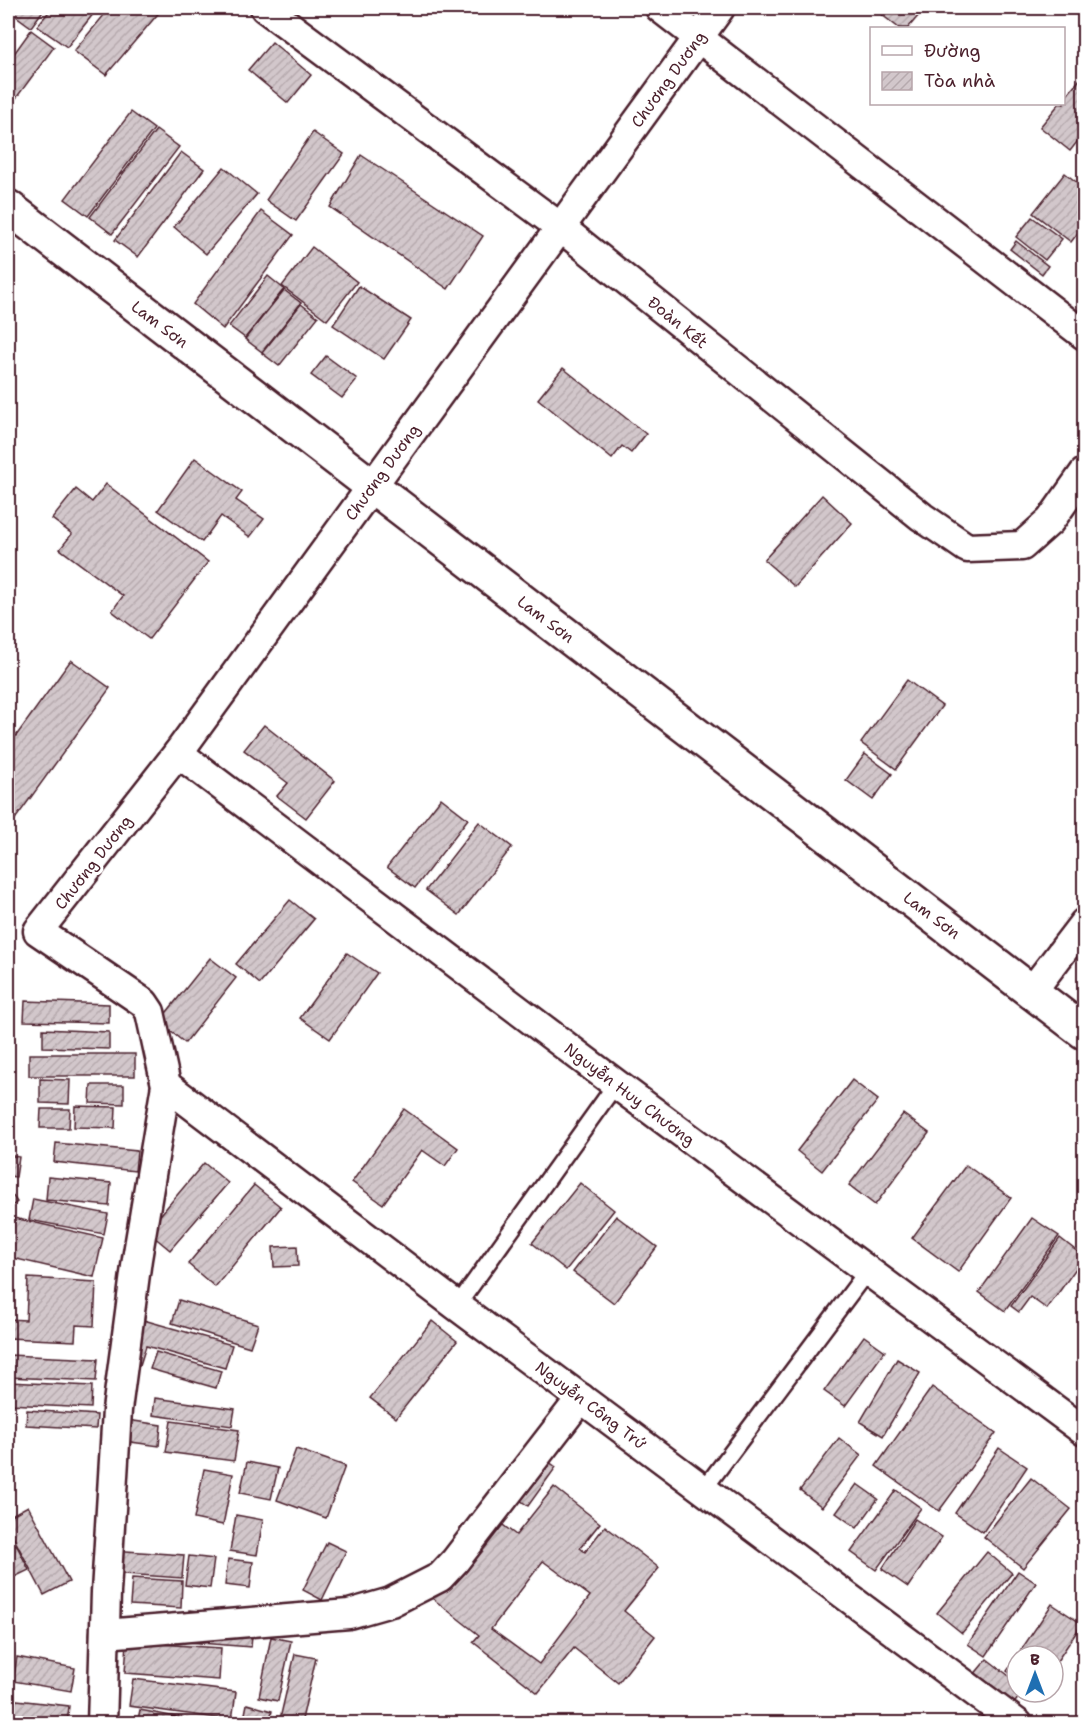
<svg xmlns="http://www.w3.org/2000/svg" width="1092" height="1731" viewBox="0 0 1092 1731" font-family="'Shantell Sans',sans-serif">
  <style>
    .building { fill: url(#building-hatch); stroke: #4a1f2b; stroke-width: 1.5; fill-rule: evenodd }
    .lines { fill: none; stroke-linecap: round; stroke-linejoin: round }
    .service-casing { stroke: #4a1f2b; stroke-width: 20 }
    .minor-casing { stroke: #4a1f2b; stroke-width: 33 }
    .tertiary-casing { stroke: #4a1f2b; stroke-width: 38 }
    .service { stroke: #fff; stroke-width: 15 }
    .minor { stroke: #fff; stroke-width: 28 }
    .tertiary { stroke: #fff; stroke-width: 33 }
    .labels { text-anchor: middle; stroke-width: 6; stroke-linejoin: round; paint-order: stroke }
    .street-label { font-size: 16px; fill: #4a1f2b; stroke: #fff }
  </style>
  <defs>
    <pattern id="building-hatch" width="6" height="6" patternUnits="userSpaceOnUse" patternTransform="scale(1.5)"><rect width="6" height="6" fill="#d2c7cb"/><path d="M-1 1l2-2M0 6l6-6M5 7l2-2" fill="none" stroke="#b6aaae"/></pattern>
  </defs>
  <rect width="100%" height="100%" fill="#fff"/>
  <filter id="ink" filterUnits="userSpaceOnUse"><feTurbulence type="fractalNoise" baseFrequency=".0167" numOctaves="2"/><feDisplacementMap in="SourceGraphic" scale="12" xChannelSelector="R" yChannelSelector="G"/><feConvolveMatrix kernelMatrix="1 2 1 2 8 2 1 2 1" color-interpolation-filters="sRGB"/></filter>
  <g filter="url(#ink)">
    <g class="building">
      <path d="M8 8H45L31 27 8 10Z"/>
      <path d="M52 8H98L67 47 37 26Z"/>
      <path d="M110 8H163L106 75 74 51Z"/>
      <path d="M873 8H925L908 28H899Z"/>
      <path d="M982 8H995L991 14Z"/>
      <path d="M31 30 54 47 8 109V62Z"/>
      <path d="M272 42 311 75 288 103 248 70Z"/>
      <path d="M1084 74V133L1070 151 1040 127 1059 104H1064V99Z"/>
      <path d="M131 112 154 129 88 216 65 199Z"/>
      <path d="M156 130 179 147 112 234 90 217Z"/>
      <path d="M313 132 344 154 296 221 266 200Z"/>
      <path d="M181 152 204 169 138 257 115 240Z"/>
      <path d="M361 155 483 236 448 289 330 207Z"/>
      <path d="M224 167 257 194 206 254 174 227Z"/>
      <path d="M1065 173 1084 188V225L1071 242 1033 213Z"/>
      <path d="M261 211 293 235 223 329 193 304Z"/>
      <path d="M1032 217 1062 239 1045 260 1016 237Z"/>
      <path d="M1016 241 1048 266 1042 274 1010 249Z"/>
      <path d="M312 247 357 282 327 320 282 286Z"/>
      <path d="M268 276 284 289 245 338 229 326Z"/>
      <path d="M359 286 411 320 384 359 333 325Z"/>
      <path d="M284 290 301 303 262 352 245 339Z"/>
      <path d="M301 304 318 317 279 366 262 353Z"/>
      <path d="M326 356 357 379 342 398 311 375Z"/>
      <path d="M563 368 646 434 631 453 622 446 612 459 538 399Z"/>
      <path d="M195 458 242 492 236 500 264 519 250 537 221 516 202 542 158 510Z"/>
      <path d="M106 484 208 562 149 639 112 611 123 596 60 549 72 534 52 519 76 489 92 502Z"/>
      <path d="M822 495 852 523 795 587 764 560Z"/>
      <path d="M71 660 110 688 8 829V747Z"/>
      <path d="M907 680 942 706 896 769 861 743Z"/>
      <path d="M264 725 335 781 306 818 277 796 288 783 244 750Z"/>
      <path d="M865 754 892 774 873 800 846 780Z"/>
      <path d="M441 798 468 819 415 888 387 867Z"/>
      <path d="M479 822 512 847 459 915 426 890Z"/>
      <path d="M290 900 314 919 260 984 236 964Z"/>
      <path d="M347 953 377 973 330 1039 300 1018Z"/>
      <path d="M210 958 236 978 185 1043 159 1022Z"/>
      <path d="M25 1001 109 1004V1023L24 1021Z"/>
      <path d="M43 1029 109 1032V1049L43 1047Z"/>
      <rect x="29" y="1054" width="106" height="22"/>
      <path d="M40 1079 70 1080 69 1104 40 1103Z"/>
      <path d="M852 1080 878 1100 822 1171 797 1151Z"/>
      <path d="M91 1085H124V1104L90 1103Z"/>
      <path d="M75 1106 116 1107 115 1128 74 1127Z"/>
      <path d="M41 1109H70L69 1128H40Z"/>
      <path d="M404 1109 458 1148 445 1166 422 1150 383 1204 352 1182Z"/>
      <path d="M903 1114 929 1133 875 1205 849 1185Z"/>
      <path d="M56 1143 137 1151 135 1171 54 1162Z"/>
      <path d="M8 1155 19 1157 16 1177 8 1176Z"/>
      <path d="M204 1163 228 1183 170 1250 147 1231Z"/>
      <path d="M966 1165 1011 1198 958 1272 912 1238Z"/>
      <path d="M48 1177 111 1183 109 1206 46 1200Z"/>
      <path d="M580 1183 614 1210 566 1270 532 1243Z"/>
      <path d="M254 1185 281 1207 215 1287 188 1264Z"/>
      <path d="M8 1189 17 1202 8 1209Z"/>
      <path d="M33 1199 108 1214 104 1234 29 1220Z"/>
      <path d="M616 1216 657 1247 614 1303 573 1272Z"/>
      <path d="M14 1218 103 1238 94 1277 8 1257V1246Z"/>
      <path d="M1032 1218 1059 1236 1005 1311 979 1292Z"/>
      <path d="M1060 1238 1084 1257 1047 1309 1030 1297 1019 1312 1011 1306Z"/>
      <path d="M297 1246 298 1266 274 1267 273 1247Z"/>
      <path d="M28 1278 96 1282 94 1326 76 1325 75 1341 8 1338V1319L26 1320Z"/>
      <path d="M179 1300 258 1324 250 1347 172 1323Z"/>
      <path d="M133 1317 232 1345 225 1368 146 1346 140 1365 120 1360Z"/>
      <path d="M432 1321 457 1341 396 1418 370 1398Z"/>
      <path d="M864 1336 885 1351 845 1406 824 1391Z"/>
      <path d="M156 1352 221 1371 216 1388 150 1369Z"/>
      <path d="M8 1355 98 1359 96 1381 8 1377Z"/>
      <path d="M897 1359 920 1373 883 1436 860 1422Z"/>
      <path d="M8 1382 92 1386 91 1408 8 1404Z"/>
      <path d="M932 1387 996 1433 939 1511 876 1466Z"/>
      <path d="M155 1398 235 1409 232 1426 153 1415Z"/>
      <path d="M27 1410 97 1415 96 1429 26 1425Z"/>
      <path d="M127 1420 161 1425 159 1446 124 1441Z"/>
      <path d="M171 1421 239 1430 234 1461 166 1452Z"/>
      <path d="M839 1438 861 1455 822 1507 800 1490Z"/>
      <path d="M999 1448 1027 1467 983 1532 955 1513Z"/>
      <path d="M296 1449 345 1466 326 1518 277 1500Z"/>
      <path d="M532 1450 556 1467 528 1506 504 1488Z"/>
      <path d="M247 1462 278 1468 271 1499 240 1493Z"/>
      <path d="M204 1469 233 1474 223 1525 194 1519Z"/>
      <path d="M1031 1478 1071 1509 1023 1568 984 1537Z"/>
      <path d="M857 1484 878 1499 857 1528 836 1513Z"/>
      <path d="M554 1487 600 1523 580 1548 585 1552 605 1526 659 1568 624 1611 655 1636 618 1683 574 1648 538 1693 473 1642 479 1635 428 1595 491 1516 516 1535ZM543 1561 590 1596 539 1664 491 1629Z"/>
      <path d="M896 1490 921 1508 876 1570 851 1552Z"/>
      <path d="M28 1506 69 1582 44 1595 8 1527V1517Z"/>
      <path d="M236 1515 263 1520 257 1555 230 1551Z"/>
      <path d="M915 1519 942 1537 908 1587 882 1569Z"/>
      <path d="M327 1542 346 1551 322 1600 303 1590Z"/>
      <path d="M16 1544 29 1570 8 1580V1548Z"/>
      <path d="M111 1550 184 1555 182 1578 110 1573Z"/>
      <path d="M987 1552 1012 1573 962 1633 937 1613Z"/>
      <path d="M189 1556 214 1559 210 1588 185 1585Z"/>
      <path d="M228 1559 253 1562 250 1588 225 1585Z"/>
      <path d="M1018 1571 1036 1583 986 1656 968 1644Z"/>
      <path d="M132 1578 182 1581 181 1608 130 1605Z"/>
      <path d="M1052 1604 1082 1624 1053 1667V1656H1017Z"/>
      <path d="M189 1610 254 1615 251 1647 187 1642Z"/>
      <path d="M271 1637 291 1641 278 1701 259 1697Z"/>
      <path d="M127 1642 221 1648 219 1680 125 1673Z"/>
      <path d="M295 1654 316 1658 301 1724 280 1719Z"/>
      <path d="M17 1657 75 1668 71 1691 13 1681Z"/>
      <path d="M1017 1657V1678L1007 1671Z"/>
      <path d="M987 1659 1017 1682V1692H1023L1012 1706 973 1676Z"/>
      <path d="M133 1679 236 1692 232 1720 129 1706Z"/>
      <path d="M8 1699 69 1706 67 1724 8 1722Z"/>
      <path d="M247 1704 272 1711 269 1724H243Z"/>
      <path d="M140 1710 211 1724H137Z"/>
    </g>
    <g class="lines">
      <g class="service-casing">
        <g id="service">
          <path d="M457 1306 616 1084"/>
          <path d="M704 1489 868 1270"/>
        </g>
      </g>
      <g class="minor-casing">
        <g id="minor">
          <path d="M265 8 560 227 922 517 967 548 1022 546 1050 521 1084 473"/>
          <path d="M660 8 1084 335"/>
          <path d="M178 753 616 1084 1084 1431"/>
          <path d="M1032 991 1084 923"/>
          <path d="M166 1085 457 1306 1018 1724"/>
          <path d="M105 1634 349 1614 391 1602 440 1577 455 1561 581 1398"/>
          <path d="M102 1724 106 1592 117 1410 137 1259 166 1085 150 1012 144 1003 38 931 178 753 720 8"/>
        </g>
      </g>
      <g class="tertiary-casing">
        <path id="tertiary" d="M8 207 1084 1032"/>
      </g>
      <use href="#service" class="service"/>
      <use href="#minor" class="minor"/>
      <use href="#tertiary" class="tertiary"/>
    </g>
  </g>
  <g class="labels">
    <g class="street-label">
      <text transform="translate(668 79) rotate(-54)" y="6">Chương Dương</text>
      <text transform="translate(678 322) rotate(39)" y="6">Đoàn Kết</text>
      <text transform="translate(160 324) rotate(37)" y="6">Lam Sơn</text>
      <text transform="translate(382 472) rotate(-54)" y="6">Chương Dương</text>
      <text transform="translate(546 619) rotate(37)" y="6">Lam Sơn</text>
      <text transform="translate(93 862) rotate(-52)" y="6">Chương Dương</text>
      <text transform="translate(932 915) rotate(37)" y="6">Lam Sơn</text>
      <text transform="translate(630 1094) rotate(37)" y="6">Nguyễn Huy Chương</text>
      <text transform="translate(591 1405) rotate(37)" y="6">Nguyễn Công Trứ</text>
    </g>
  </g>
  <rect width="1092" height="1731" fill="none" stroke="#fff" stroke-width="30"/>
  <rect x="15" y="15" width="1062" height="1701" fill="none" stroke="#4a1f2b" stroke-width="2" filter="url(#ink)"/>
  <rect x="870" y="27" width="195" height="78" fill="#ffffff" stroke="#b7a5aa" stroke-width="1.5"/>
  <rect x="882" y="46" width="30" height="9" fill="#ffffff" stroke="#b7a5aa" stroke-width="1.5"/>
  <text x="924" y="57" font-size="18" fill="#4a1f2b">Đường</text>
  <rect x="882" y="72" width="30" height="18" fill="url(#building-hatch)" stroke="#b7a5aa" stroke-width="1.5"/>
  <text x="924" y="87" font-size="18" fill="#4a1f2b">Tòa nhà</text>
  <g transform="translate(1035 1674)"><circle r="28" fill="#ffffff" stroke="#b7a5aa" stroke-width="1.5"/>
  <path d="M0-4.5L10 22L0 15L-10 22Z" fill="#1f6fb2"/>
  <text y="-9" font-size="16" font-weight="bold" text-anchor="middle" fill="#4a1f2b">B</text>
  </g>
</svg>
